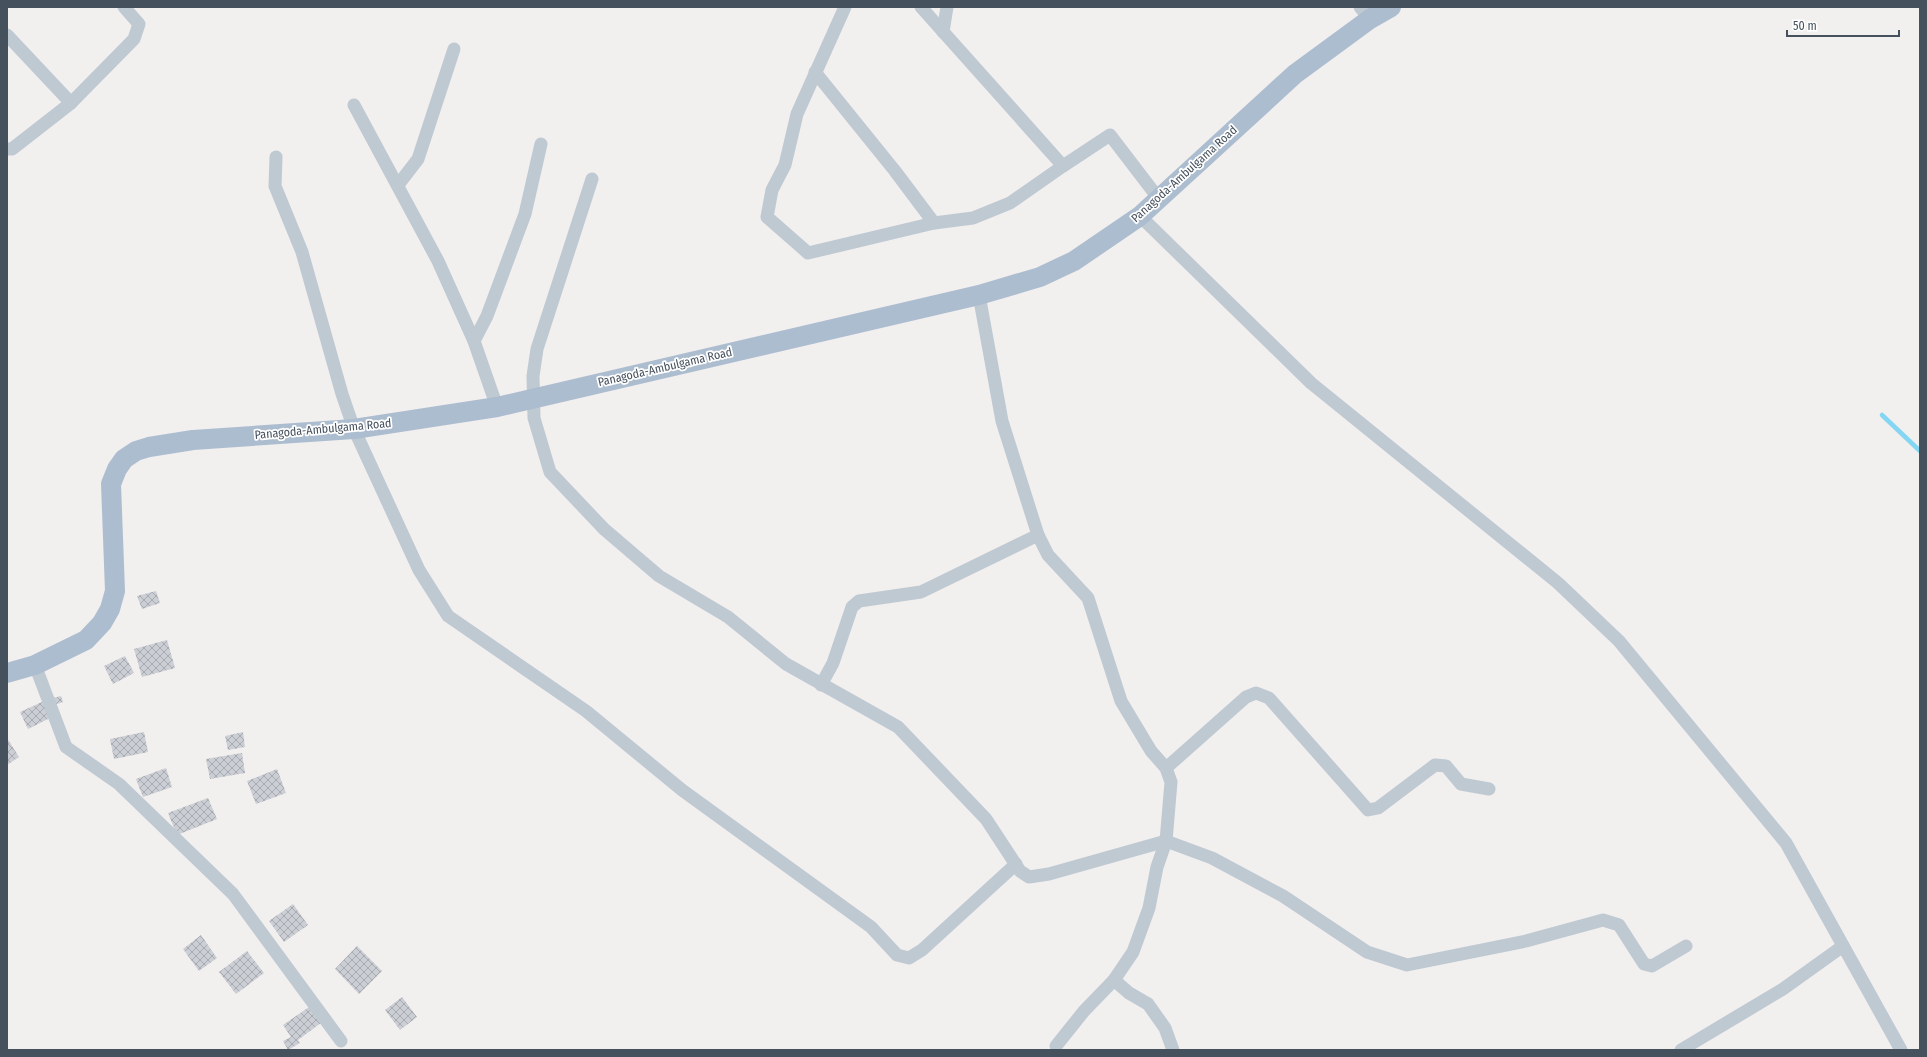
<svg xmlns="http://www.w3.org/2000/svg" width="1927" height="1057" viewBox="0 0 1927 1057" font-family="'Fira Sans Condensed',sans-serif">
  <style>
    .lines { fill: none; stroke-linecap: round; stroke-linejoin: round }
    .stream { stroke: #85d6f2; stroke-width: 4.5 }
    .building { fill: url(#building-cross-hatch) }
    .minor { stroke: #bfc9d2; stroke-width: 13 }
    .primary { stroke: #adbdd0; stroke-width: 20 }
    .labels { text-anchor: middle; stroke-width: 3.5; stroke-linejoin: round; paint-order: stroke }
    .street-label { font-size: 12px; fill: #46515e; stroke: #fff }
  </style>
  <defs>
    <pattern id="building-cross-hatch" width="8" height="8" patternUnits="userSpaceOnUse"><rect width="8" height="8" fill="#cbced4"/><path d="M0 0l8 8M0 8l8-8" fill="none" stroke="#a7aaaf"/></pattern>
  </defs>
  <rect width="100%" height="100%" fill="#f2efef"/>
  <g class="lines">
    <path class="stream" d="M1882 415 1920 451"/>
  </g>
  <g class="building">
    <path d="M156 591 160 603 142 609 137 596Z"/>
    <path d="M167 640 175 668 142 677 134 649Z"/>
    <path d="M125 656 134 673 113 684 104 666Z"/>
    <path d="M61 696 63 702 51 706 49 699Z"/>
    <path d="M44 701 52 717 28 729 20 712Z"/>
    <path d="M144 732 148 752 114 759 110 739Z"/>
    <path d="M243 732 245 747 228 750 225 736Z"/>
    <path d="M7 738 19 757 7 765Z"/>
    <path d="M242 753 245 773 210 779 206 759Z"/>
    <path d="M166 768 172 787 143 797 136 779Z"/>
    <path d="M277 769 286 793 256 804 247 781Z"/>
    <path d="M208 798 217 819 177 835 168 813Z"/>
    <path d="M293 904 308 925 284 942 269 921Z"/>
    <path d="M201 935 217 958 199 971 183 949Z"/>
    <path d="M357 946 382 971 359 994 335 969Z"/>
    <path d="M247 951 264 973 236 994 219 972Z"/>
    <path d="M402 997 417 1017 400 1030 385 1010Z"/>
    <path d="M309 1007 321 1023 298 1040 300 1043 288 1050 283 1041 291 1037 283 1025Z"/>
  </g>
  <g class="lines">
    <g class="minor">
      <path d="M845 7 797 114 785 165 772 190 767 217 808 253 934 223 973 218 1010 203 1063 166"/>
      <path d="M921 7 1063 166 1110 135 1159 199"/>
      <path d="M1360 7 1370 19"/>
      <path d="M943 32 947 7"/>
      <path d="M7 35 71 103"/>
      <path d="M815 72 895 171 934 223"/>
      <path d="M354 105 438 261 474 341 497 407"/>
      <path d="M7 149H12L71 103 134 39 139 24 124 7"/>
      <path d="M276 157 275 186 302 252 342 394 354 429 419 570 448 616 586 711 682 790 871 927 897 955 909 958 922 950 1016 864"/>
      <path d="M592 179 537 349 533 376 534 418 550 472 604 529 659 576 728 617 786 664 898 727 986 819 1020 871 1029 877 1049 874 1166 841 1212 858 1283 896 1367 952 1407 965 1526 941 1603 920 1619 925 1644 964 1652 966 1686 946"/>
      <path d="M398 185 418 159 454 49"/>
      <path d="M1140 216 1311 383 1558 583 1619 641 1786 843 1901 1050"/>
      <path d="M979 295 1002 421 1038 535 1048 555 1088 598 1121 701 1151 751 1166 768 1171 782 1166 841 1157 867 1149 908 1133 952 1114 980 1084 1011 1056 1046"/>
      <path d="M474 341 487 316 525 214 541 144"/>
      <path d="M35 665 66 747 119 784 233 894 341 1041"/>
      <path d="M821 685 833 663 852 607 859 601 921 592 1038 535"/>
      <path d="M1166 768 1246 697 1256 693 1269 698 1368 810 1378 808 1435 765 1446 766 1461 784 1489 789"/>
      <path d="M1114 980 1129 993 1148 1004 1165 1028 1173 1050"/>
      <path d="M1681 1050 1783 989 1843 946"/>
    </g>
    <path class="primary" d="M7 673 35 665 86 640 102 623 110 609 115 591 111 484 117 469 124 459 136 451 149 447 193 440 354 429 497 407 979 295 1040 277 1074 261 1140 216 1295 74 1370 19 1391 7"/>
  </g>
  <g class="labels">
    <g class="street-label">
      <text transform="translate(1184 174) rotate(-42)" y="4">Panagoda-Ambulgama Road</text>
      <text transform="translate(665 367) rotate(-13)" y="4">Panagoda-Ambulgama Road</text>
      <text transform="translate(323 429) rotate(-5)" y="4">Panagoda-Ambulgama Road</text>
    </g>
  </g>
  <rect width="1927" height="1057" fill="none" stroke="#46515e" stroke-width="16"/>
  <path d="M1787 30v6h112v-6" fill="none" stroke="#46515e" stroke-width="2"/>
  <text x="1793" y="30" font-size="12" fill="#46515e" stroke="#ffffff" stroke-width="3" paint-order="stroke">50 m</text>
</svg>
